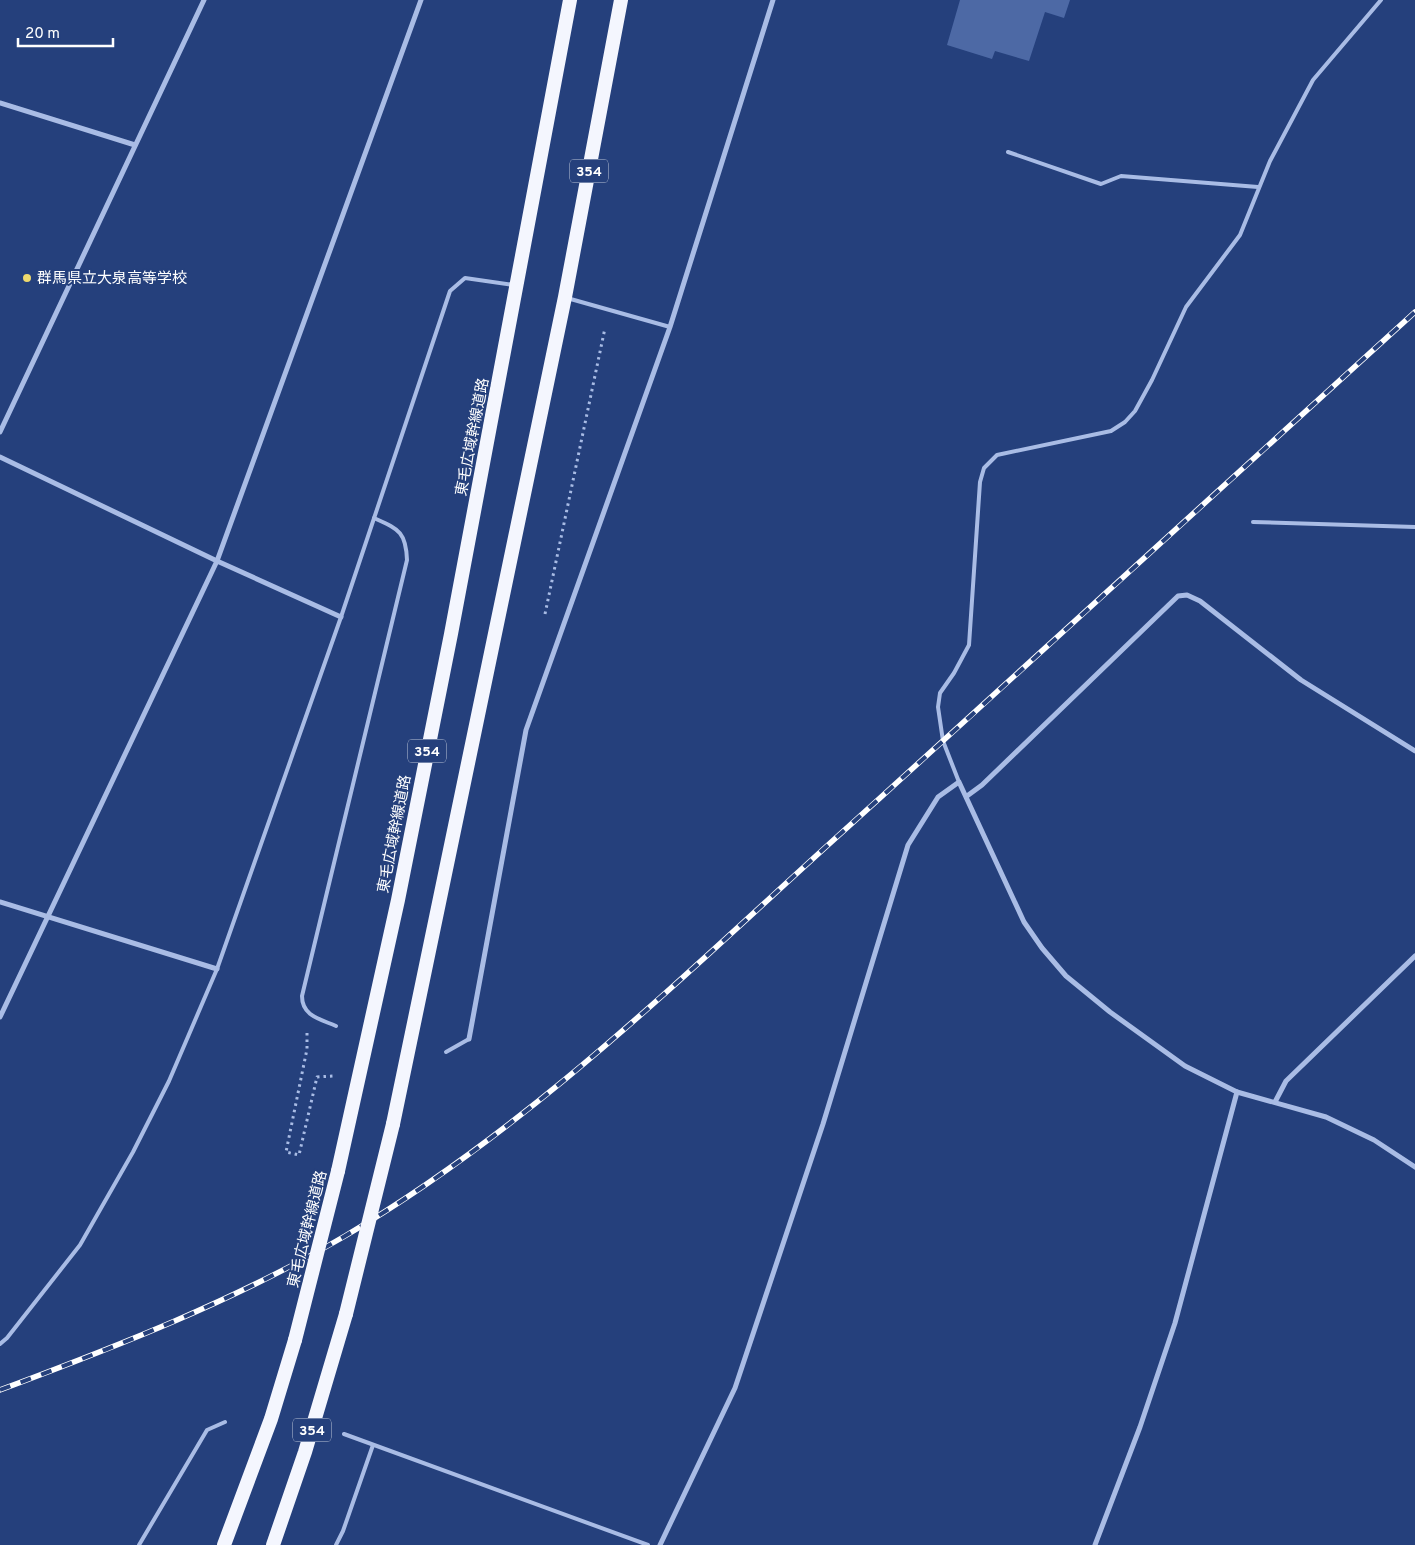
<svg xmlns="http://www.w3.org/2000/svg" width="1415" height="1545" viewBox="0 0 1415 1545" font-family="Overpass,'Noto Sans JP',sans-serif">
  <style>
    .building { fill: #4d69a5 }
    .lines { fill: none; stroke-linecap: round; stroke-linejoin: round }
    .path { stroke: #a9bce5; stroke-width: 3; stroke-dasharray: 2.5 4; stroke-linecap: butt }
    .service { stroke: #a9bce5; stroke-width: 4 }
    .minor { stroke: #a9bce5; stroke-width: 5 }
    .trunk { stroke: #f4f6fe; stroke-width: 14 }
    .rail-casing { stroke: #fff; stroke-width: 5.5 }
    .rail { stroke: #25407c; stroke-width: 4; stroke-dasharray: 11; stroke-linecap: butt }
    .trunk-bridge { stroke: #f4f6fe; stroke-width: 14 }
    .poi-dot { fill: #eed96d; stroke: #25407c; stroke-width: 2 }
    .labels { text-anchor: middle; stroke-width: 4; stroke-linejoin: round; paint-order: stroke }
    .shield { fill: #25407c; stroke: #bec6d8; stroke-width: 1 }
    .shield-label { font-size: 14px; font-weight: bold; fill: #fff }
    .poi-label { font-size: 15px; fill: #fff; stroke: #25407c; text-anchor: start }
    .street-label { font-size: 15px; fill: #fff; stroke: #25407c }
  </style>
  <rect width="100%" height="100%" fill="#25407c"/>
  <path class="building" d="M960 0H1070L1064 18 1045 12 1029 61 995 51 992 59 947 45Z"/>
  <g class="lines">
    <g class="path">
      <path d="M545 614 605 328"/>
      <path d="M307 1033V1049L286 1152 299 1155 317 1077 334 1076"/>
    </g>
    <g class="service">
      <path d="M1008 152 1101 184 1121 176 1258 187"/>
      <path d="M567 298 670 327"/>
      <path d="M1253 522 1415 527"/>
      <path d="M959 782 943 741 938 707 940 693 954 673 969 645 980 482 984 468 997 455 1111 431 1125 422 1135 411 1152 380 1186 307 1240 235 1270 161 1313 80 1381 0"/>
      <path d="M336 1026C320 1019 302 1016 302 996L407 560C406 531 398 529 374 518"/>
      <path d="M446 1052 469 1039"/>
      <path d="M0 1344 7 1338 80 1245 133 1152 169 1081 217 969 341 617 450 291 465 278 514 285"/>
      <path d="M344 1434 648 1545"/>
      <path d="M139 1545 207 1430 225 1422"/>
      <path d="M336 1545 343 1531 373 1445"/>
    </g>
    <g class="minor">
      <path d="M0 103 135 145"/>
      <path d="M0 432 204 0"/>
      <path d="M0 457 217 561 341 617"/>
      <path d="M967 796 982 785 1178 596 1187 595 1200 601 1301 680 1415 751"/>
      <path d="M0 902 217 969"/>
      <path d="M0 1017 217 561 421 0"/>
      <path d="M469 1039 526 730 670 327 773 0"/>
      <path d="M1275 1102 1286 1081 1415 956"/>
      <path d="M660 1545 735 1388 823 1124 908 845 938 797 959 782 1024 922 1042 948 1066 976 1110 1012 1185 1066 1237 1092 1326 1117 1374 1140 1415 1167"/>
      <path d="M1095 1545 1140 1427 1175 1323 1237 1092"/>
    </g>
    <g class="trunk">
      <path d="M393 1124 565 297 621 0"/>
      <path d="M338 1171 398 900 451 634 570 0"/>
      <path d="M224 1545 271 1419 295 1340"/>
      <path d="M273 1545 305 1452 346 1314"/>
    </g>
    <g class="rail-casing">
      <path id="rail" d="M0 1390C118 1346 236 1300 345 1236 524 1131 675 984 828 845 1024 668 1219 490 1415 312"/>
    </g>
    <use href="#rail" class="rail"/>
    <g class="trunk-bridge">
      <path d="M346 1314 393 1124"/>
      <path d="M295 1340 338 1171"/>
    </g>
  </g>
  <circle class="poi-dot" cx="27" cy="278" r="5"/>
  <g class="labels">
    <g class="shield">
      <rect x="570" y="159.5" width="38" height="23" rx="4"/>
      <rect x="408" y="739.5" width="38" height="23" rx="4"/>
      <rect x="293" y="1418.5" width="38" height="23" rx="4"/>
    </g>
    <g class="shield-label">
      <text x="589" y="176">354</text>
      <text x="427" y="756">354</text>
      <text x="312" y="1435">354</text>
    </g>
    <g class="poi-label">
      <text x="37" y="283">群馬県立大泉高等学校</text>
    </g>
    <g class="street-label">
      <text transform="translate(472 437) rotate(-79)" y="5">東毛広域幹線道路</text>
      <text transform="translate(394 834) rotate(-79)" y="5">東毛広域幹線道路</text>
      <text transform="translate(307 1229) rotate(-76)" y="5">東毛広域幹線道路</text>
    </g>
  </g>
  <path d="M18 38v8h95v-8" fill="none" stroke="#ffffff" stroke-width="2.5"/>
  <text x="25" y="38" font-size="15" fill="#ffffff" stroke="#25407c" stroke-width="4" paint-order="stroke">20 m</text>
</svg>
